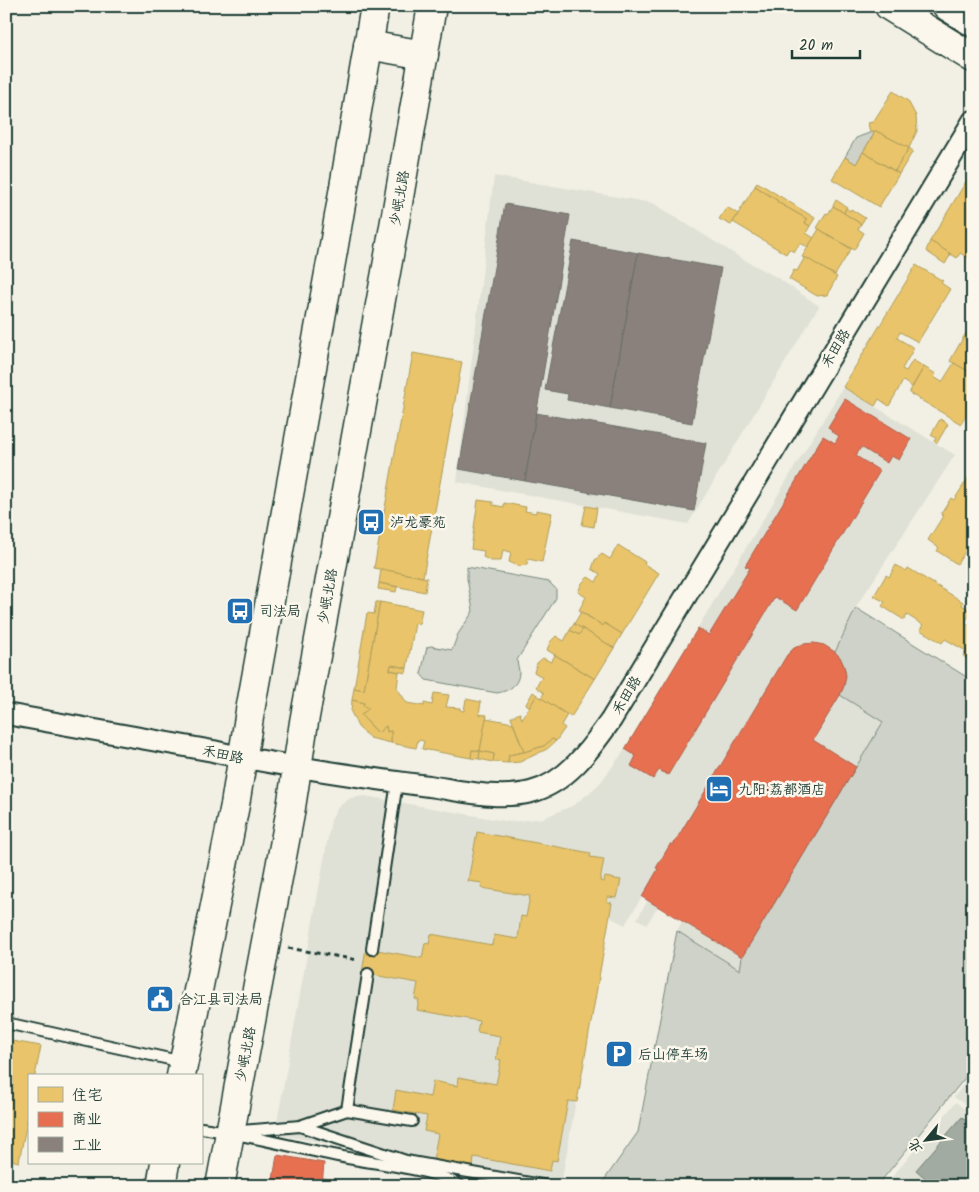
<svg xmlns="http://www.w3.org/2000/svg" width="979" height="1192" viewBox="0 0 979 1192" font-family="Kalam,'LXGW WenKai TC',sans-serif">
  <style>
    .built { fill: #e0e1d6 }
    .green { fill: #cfd2c8; stroke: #77887e }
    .water { fill: #a2aba1; stroke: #6e7f75 }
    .homes { fill: #e9c46a; stroke: #ac9c5a }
    .shops { fill: #e76f51; stroke: #ab6048 }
    .industry { fill: #8a817c; stroke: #6a6d66 }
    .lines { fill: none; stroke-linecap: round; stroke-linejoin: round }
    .service-casing { stroke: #1f3d34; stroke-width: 14 }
    .minor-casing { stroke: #1f3d34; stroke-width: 24 }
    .primary-casing { stroke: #1f3d34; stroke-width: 31 }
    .path { stroke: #1f3d34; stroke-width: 3; stroke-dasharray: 5 4; stroke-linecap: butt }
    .service { stroke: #fbf7ec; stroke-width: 10 }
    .minor { stroke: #fbf7ec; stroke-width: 20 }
    .primary { stroke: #fbf7ec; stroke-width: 28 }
    .labels { text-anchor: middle; stroke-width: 5; stroke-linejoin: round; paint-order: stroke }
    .street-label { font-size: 14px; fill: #1f3d34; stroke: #fbf7ec }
    .poi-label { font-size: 14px; fill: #1f3d34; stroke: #fbf7ec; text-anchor: start }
  </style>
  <rect width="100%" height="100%" fill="#f2f0e5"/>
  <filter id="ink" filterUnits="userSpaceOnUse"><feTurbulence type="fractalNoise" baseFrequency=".02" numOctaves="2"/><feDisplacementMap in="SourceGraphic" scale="10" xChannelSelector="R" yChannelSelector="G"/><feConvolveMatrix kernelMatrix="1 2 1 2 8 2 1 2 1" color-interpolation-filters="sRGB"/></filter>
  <g filter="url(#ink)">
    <g class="built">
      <path d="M494 176 653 203 741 258 778 278 819 306 688 524 457 482Z"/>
      <path d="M843 387 955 455 856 607 835 651 844 666 846 676 844 686 840 695 884 721 742 957 740 970 677 931 682 921 658 906 647 924 637 919 648 900 642 897 625 925 609 917 562 1179 556 1186H531L525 1180 275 1134 331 820 338 807 350 798 365 796 510 822 543 818 574 805 588 794 600 783 621 755Z"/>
      <path d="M973 1072V1110L954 1097Z"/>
      <path d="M956 1102 973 1116V1186H884Z"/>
    </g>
    <g class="green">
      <path d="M872 132 874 134 856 164 845 157 856 138Z"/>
      <path d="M467 567 549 582 556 589V598L517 660C517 664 519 668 519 672 519 685 509 691 497 693L426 680 421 674 427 647 431 646 452 650 458 634 472 613 473 610 467 579Z"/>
      <path d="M856 608 973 681V1068L877 1186H600L638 1132 677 931 740 970 742 957 883 722 840 695C848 679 847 665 835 652Z"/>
    </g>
    <path class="water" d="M962 1117 973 1126V1186H934L916 1170Z"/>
    <g class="homes">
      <path d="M893 91 908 101 916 116 917 131 909 148 876 131 870 133 868 123 873 122Z"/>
      <path d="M876 131 909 148 895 171 863 152 874 134 872 132Z"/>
      <path d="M909 148 913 151 899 174 895 171Z"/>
      <path d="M863 152 899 174 879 207 832 179 845 157 856 164Z"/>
      <path d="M973 170V261L960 253 957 258 930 241Z"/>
      <path d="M757 182 815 218 810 226 805 223 807 219 777 202 778 201 755 186Z"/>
      <path d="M755 186 778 201 777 202 807 219 805 223 810 226 806 233 814 238 808 247 800 243 794 252 789 249 786 254 733 222Z"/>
      <path d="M836 200 847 207 844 213 833 206Z"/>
      <path d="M833 206 861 224 858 229 864 233 854 250 817 228 826 213 828 214Z"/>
      <path d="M727 207 738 214 731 225 719 219Z"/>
      <path d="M846 208 850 211 851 209 865 218 861 224 844 213Z"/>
      <path d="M819 229 851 249 835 275 802 257Z"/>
      <path d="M930 241 951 254 945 264 926 251Z"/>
      <path d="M805 257 837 277 827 295 817 296 789 279 794 270 797 271Z"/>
      <path d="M916 265 943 281 941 283 950 289 918 342 900 332 897 338 914 348 902 369 906 371 913 360 924 367 912 387 903 381 889 406 879 399 875 406 843 387Z"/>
      <path d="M973 322V344L963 338Z"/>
      <path d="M963 338 973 344V374L950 361Z"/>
      <path d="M413 353 462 362 423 577 374 568Z"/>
      <path d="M954 363 973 374V404L961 424 909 393 924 367 936 374 934 377 942 382Z"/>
      <path d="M940 419 948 424 937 443 934 441 936 438 931 435Z"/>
      <path d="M970 475 973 477V540L957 564 937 551 939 548 928 540 943 516 941 514 951 498 954 500Z"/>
      <path d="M478 500 493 502V505L504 507V503L526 507 525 511 536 513V510L552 513 542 562 528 559 527 565 518 566 509 562 511 552 503 550 501 561H491L483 557 484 551 471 549Z"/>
      <path d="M586 506 597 508 594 527 582 525Z"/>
      <path d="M618 545 645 562 644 564 659 573 622 634 604 623 603 626 579 610 586 597 578 592 582 583 588 577 596 582 600 574 592 569 595 560 602 554 610 559Z"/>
      <path d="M896 565 906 571 908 568 963 602 962 605 972 611 965 623 970 626 973 621V662L963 656 966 651 945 639 942 643 920 630 923 625 907 615 904 620 882 606 885 602 874 596 886 575 889 577Z"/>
      <path d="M381 569 427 578 425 592 379 583Z"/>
      <path d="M379 583 397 587 396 592 378 589Z"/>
      <path d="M376 602H380L364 690 354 688 367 613 374 614Z"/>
      <path d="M380 602 422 610 419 624 415 623 407 668 391 665 390 670 399 672 397 688 407 703 424 706V703L432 705 434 693 449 695 446 707 460 708V710L464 711 466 699 481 702 479 714 487 715 480 751 472 750 471 758 422 749 424 741 418 740 416 748 391 743V731L387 732 386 726 378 733 361 715 369 708 363 706 364 703 352 700 354 688 364 690Z"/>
      <path d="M581 612 603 626 604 623 622 634 614 648 574 624Z"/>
      <path d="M574 624 583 629 579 635 570 630Z"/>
      <path d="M583 629 614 648 595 679 547 650 550 642 556 636 564 641 570 630 579 635Z"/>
      <path d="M555 655 595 679 571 717 541 698 544 693 536 687 542 677 534 672 537 663 543 658 551 662Z"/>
      <path d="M391 665 407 668 406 673 390 670Z"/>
      <path d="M533 692 537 695 530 707 526 704Z"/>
      <path d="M537 695 567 715 561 725 565 728 556 741 552 739 544 746 524 752 511 717 520 713 522 719Z"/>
      <path d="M352 700 364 703 363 706 369 708 361 715 378 733 386 726 387 732 391 731V743L370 738 358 727 351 712Z"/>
      <path d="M486 718 513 723 524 752 509 755 508 763 493 762 494 754 480 751Z"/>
      <path d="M552 739 556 741 547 749 520 762 508 763 509 755 524 752 544 746Z"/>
      <path d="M472 750 480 751 479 759 471 758Z"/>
      <path d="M480 751 494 754 493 762 479 759Z"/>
      <path d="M477 832 591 853 590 857 604 859 600 881 604 882 605 877 621 880 617 898 608 897 607 902 612 903 577 1102 568 1101 557 1161 552 1160 550 1171 474 1157 473 1167 433 1160 438 1134 424 1131 427 1116 393 1110 396 1090 430 1097 433 1081 457 1086 458 1077 496 1084 501 1060 496 1059 500 1036 477 1032 479 1021 417 1010 419 1000 415 999 418 983 362 973 366 948 422 958 425 943 429 944 431 934 492 945 494 935 518 939 521 916 526 917 530 896 481 888 482 883 468 881Z"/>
      <path d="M6 1040 41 1046 35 1076H29V1111L19 1162 6 1159Z"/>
      <path d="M323 1178 343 1181 342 1186H322Z"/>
    </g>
    <g class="shops">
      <path d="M845 399 911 439 899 460 891 456 887 463 861 447 856 456 880 471 797 610 775 597 668 775 659 770 653 779 631 766 636 756 625 749 698 628 709 635 750 568 745 566 823 436 835 443 839 436 831 431 832 430 828 427Z"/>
      <path d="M814 643 824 645 835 652 840 657 844 666 846 676 844 686 840 695 813 740 856 767 742 957 642 897 658 869 656 868 671 843 673 845 787 655 794 648 803 644Z"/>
      <path d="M277 1155 324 1163 322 1186H272Z"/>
    </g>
    <g class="industry">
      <path d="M505 204 570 215 525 481 459 469Z"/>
      <path d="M573 241 638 253 610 408 567 400 568 394 545 390Z"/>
      <path d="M638 253 721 268 692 423 610 408Z"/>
      <path d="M536 413 706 443 694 511 525 481Z"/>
    </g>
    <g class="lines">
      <g class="service-casing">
        <g id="service">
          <path d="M372 949 397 782"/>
          <path d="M6 1023 183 1062"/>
          <path d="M347 1110 412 1121"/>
          <path d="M300 1126 406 1161 547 1186"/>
          <path d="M201 1128C251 1135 299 1149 348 1158 378 1164 437 1169 460 1186"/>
          <path d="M241 1131 300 1126 347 1110 368 974"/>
        </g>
      </g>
      <g class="minor-casing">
        <path id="minor" d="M6 714 213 751C241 758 269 762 298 767 342 774 386 781 429 786 462 791 499 800 531 792 567 783 591 748 611 720L973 121"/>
      </g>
      <g class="primary-casing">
        <g id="primary">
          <path d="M889 6 973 58"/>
          <path d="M947 6 973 22"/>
          <path d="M368 45 424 55"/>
          <path d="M181 1076 235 805 250 711 333 251 375 6"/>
          <path d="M161 1186 165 1163"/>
          <path d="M220 1186 290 814 304 722 388 261 432 6"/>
        </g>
      </g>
      <path class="path" d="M288 948 358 960"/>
      <use href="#service" class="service"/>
      <use href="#minor" class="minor"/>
      <use href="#primary" class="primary"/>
    </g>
  </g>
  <defs>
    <g id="bus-square" transform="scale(1.4375)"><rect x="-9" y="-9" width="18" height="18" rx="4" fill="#1f6fb2" stroke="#fbf7ec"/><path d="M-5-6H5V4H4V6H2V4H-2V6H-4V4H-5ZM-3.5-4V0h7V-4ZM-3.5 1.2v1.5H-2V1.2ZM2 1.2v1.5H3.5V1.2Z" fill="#fff"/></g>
    <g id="hotel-square" transform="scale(1.4375)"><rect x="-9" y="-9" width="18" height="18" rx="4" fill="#1f6fb2" stroke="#fbf7ec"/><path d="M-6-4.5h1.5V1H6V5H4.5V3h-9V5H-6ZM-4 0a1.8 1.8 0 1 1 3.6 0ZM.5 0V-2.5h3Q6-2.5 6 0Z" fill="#fff"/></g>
    <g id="civic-square" transform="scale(1.4375)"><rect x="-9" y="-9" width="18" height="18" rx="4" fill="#1f6fb2" stroke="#fbf7ec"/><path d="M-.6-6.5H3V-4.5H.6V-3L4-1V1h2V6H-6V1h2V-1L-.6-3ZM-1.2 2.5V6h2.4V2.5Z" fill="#fff"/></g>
    <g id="parking-square" transform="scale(1.4375)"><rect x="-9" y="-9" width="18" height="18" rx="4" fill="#1f6fb2" stroke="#fbf7ec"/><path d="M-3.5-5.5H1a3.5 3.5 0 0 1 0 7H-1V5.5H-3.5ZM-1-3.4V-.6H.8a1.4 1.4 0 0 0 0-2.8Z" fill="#fff"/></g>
  </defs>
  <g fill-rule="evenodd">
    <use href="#bus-square" x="371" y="522"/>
    <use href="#bus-square" x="240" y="611"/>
    <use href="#hotel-square" x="719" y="789"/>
    <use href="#civic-square" x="160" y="999"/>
    <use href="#parking-square" x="619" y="1054"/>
  </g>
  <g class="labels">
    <g class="street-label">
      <text transform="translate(399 198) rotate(-80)" y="5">少岷北路</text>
      <text transform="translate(835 348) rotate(-59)" y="5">禾田路</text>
      <text transform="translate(327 596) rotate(-80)" y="5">少岷北路</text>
      <text transform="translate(626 695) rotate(-59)" y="5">禾田路</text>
      <text transform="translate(223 754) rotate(12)" y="5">禾田路</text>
      <text transform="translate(245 1054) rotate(-79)" y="5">少岷北路</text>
    </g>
    <g class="poi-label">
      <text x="390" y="527">泸龙豪苑</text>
      <text x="259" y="616">司法局</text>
      <text x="738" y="794">九阳·荔都酒店</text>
      <text x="179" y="1004">合江县司法局</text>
      <text x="638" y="1059">后山停车场</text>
    </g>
  </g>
  <rect width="979" height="1192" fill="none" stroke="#fbf7ec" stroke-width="25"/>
  <rect x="12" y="12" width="954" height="1167" fill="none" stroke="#1f3d34" stroke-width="2" filter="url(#ink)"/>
  <rect x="28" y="1074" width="175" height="90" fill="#fbf7ec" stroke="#a3ada2"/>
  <rect x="38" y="1087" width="25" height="15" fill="#e9c46a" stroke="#a3ada2"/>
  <text x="72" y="1100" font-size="15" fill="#1f3d34">住宅</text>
  <rect x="38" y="1112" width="25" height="15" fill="#e76f51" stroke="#a3ada2"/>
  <text x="72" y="1124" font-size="15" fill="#1f3d34">商业</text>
  <rect x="38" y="1137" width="25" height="15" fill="#8a817c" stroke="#a3ada2"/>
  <text x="72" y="1150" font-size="15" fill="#1f3d34">工业</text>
  <g transform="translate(926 1140) rotate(241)" stroke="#fbf7ec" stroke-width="4" paint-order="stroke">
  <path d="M0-4L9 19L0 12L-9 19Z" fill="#1f3d34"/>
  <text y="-8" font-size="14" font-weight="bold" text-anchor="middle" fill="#1f3d34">北</text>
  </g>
  <path d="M792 50v8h68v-8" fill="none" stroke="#1f3d34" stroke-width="2.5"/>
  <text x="799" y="50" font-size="15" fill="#1f3d34" stroke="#fbf7ec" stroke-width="4" paint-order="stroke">20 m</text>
</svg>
